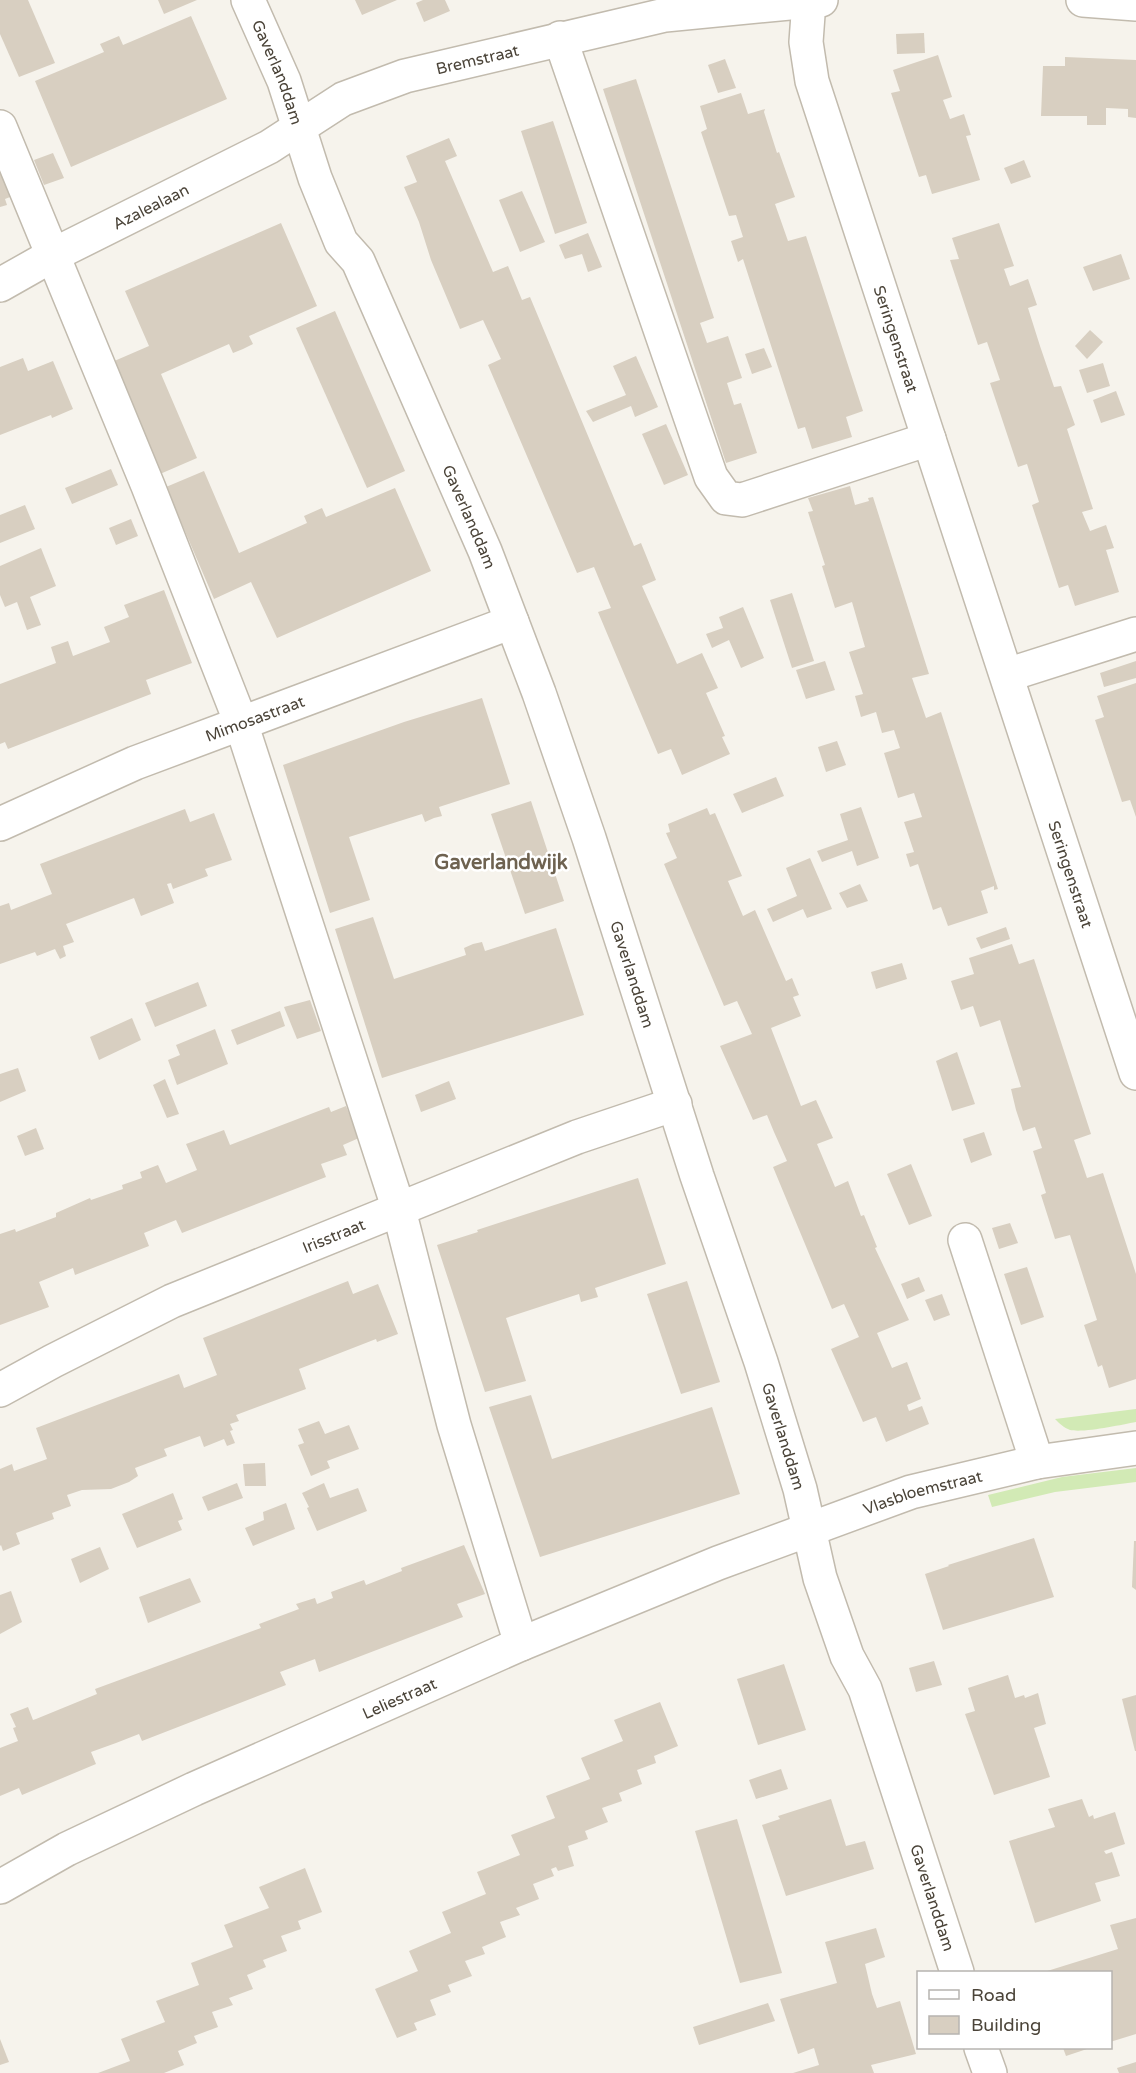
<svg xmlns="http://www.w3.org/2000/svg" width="1136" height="2073" viewBox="0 0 1136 2073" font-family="'Varela Round',sans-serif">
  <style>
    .green { fill: #d2eab5 }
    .building { fill: #d8cfc1 }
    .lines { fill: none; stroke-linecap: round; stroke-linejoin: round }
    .minor-casing { stroke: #c2bbae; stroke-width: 36 }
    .minor { stroke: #fff; stroke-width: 33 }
    .labels { text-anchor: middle; stroke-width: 5; stroke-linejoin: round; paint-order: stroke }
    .street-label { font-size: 16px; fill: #4b4439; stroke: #fff }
    .quarter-label { font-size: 20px; font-weight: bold; fill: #6e6250; stroke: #fff }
  </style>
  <rect width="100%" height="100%" fill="#f6f3ec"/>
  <g class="green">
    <path d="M1136 1409V1422C1120 1425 1084 1433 1070 1430 1064 1428 1059 1423 1055 1419Z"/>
    <path d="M1136 1468V1482L1055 1492 992 1507 988 1495 1062 1477Z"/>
  </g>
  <g class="building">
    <path d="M0 0H28L55 63 19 77 0 34Z"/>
    <path d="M158 0H197L164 14Z"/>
    <path d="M355 0H397L362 15Z"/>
    <path d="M423 0H445L450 11 424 22 416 3Z"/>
    <path d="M191 16 227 99 71 167 35 81 104 52 100 44 119 36 123 45Z"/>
    <path d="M924 33 925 53 897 54 896 34Z"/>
    <path d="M938 55 952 97 943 100 950 119 964 114 971 135 966 136 980 180 932 194 926 175 919 177 891 93 900 91 893 70Z"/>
    <path d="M1065 57 1136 60V118L1128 117V109L1107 108H1106V125H1087V116H1041L1043 66H1065Z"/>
    <path d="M725 59 736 88 718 93 708 65Z"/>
    <path d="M636 79 714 318 700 323 707 343 728 336 742 378 727 383 734 405 741 403 757 453 726 463 603 89Z"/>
    <path d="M741 93 748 114 765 109 764 112 777 153 779 152 795 197 775 204 788 241 806 236 863 411 846 417 852 437 812 449 805 427 798 429 743 259 738 262 731 241 743 237 736 215 729 216 701 132 707 129 700 106Z"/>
    <path d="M553 121 587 223 555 234 521 131Z"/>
    <path d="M449 138 457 156 445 161 493 272 508 266 522 300 530 297 634 546 641 543 656 580 642 586 677 664 702 653 718 688 706 693 725 736 722 737 730 754 682 775 671 749 658 754 614 650 598 612 611 608 594 567 577 573 488 365 501 359 483 320 460 329 431 260 419 222 404 187 417 182 406 156Z"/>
    <path d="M53 153 64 178 44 185 34 160Z"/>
    <path d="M1024 160 1031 177 1011 184 1004 168Z"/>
    <path d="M0 172 10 197 5 199 7 205 0 207Z"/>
    <path d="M522 191 545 242 520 252 499 200Z"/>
    <path d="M281 223 317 306 249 336 253 344 243 349 233 353 229 344 161 374 197 458 160 474 112 362 149 346 125 291Z"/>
    <path d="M999 223 1014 266 1004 269 1010 286 1028 279 1037 305 1028 308 1040 346 1054 387 1061 386 1075 425 1067 429 1093 509 1082 512 1090 531 1106 525 1114 548 1106 550 1119 592 1075 606 1068 585 1059 588 1032 505 1039 502 1027 464 1018 467 990 383 1000 380 987 342 978 345 950 260 959 259 952 238Z"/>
    <path d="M588 233 602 267 588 272 582 254 565 259 559 245Z"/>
    <path d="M1121 254 1130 279 1093 291 1083 267Z"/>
    <path d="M335 311 405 471 367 488 296 328Z"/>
    <path d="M1090 330 1103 342 1087 359 1075 346Z"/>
    <path d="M764 348 772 367 752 374 745 354Z"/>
    <path d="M636 356 658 407 635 417 631 406 593 422 586 411 626 395 613 366Z"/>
    <path d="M23 358 28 371 53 361 73 409 52 418 51 415 0 435V367Z"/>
    <path d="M1103 363 1110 386 1087 393 1079 370Z"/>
    <path d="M1116 391 1125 415 1101 423 1093 400Z"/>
    <path d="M666 424 688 475 664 485 642 434Z"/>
    <path d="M111 469 118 485 72 504 65 488Z"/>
    <path d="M204 471 239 553 307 523 304 516 322 508 326 517 395 488 431 571 277 638 251 582 214 599 166 487Z"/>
    <path d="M850 486 855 505 869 501 868 498 873 497 929 674 912 678 926 718 941 712 998 889 994 890V886L981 891 988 913 948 926 941 907 933 910 918 864 910 867 906 854 914 852 904 822 922 817 914 793 898 798 884 753 900 748 894 730 882 733 876 712 861 717 855 696 863 694 849 652 865 647 852 602 835 608 822 566 825 565 808 512 813 511 808 498Z"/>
    <path d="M25 505 35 529 0 543V515Z"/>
    <path d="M131 519 138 536 116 545 109 528Z"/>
    <path d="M41 548 56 586 30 597 41 625 27 630 17 602 5 607 0 595V566Z"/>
    <path d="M164 590 192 663 146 680 151 694 8 749 5 742 0 744V684L56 663 51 647 68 641 73 656 110 642 104 627 129 617 124 605Z"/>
    <path d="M792 593 814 661 792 668 770 600Z"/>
    <path d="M743 607 764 658 741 668 729 640 712 648 706 634 723 628 719 617Z"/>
    <path d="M825 661 835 690 806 699 796 670Z"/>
    <path d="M1136 661V678L1104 687 1100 673Z"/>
    <path d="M1136 683V817L1130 800 1122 802 1095 720 1104 717 1097 696Z"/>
    <path d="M482 698 510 784 439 807 442 816 434 818 425 822 422 814 349 837 370 900 330 913 283 765 404 722Z"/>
    <path d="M837 741 846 765 826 772 818 747Z"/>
    <path d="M776 777 784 796 742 813 733 794Z"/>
    <path d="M531 801 564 901 525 914 491 814Z"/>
    <path d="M861 807 879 858 857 866 852 851 822 862 817 851 848 840 840 814Z"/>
    <path d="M707 808 710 815 715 813 742 876 728 881 743 916 755 910 786 981 792 978 799 995 793 997 801 1016 771 1028 801 1106 816 1100 833 1138 817 1144 835 1187 848 1181 861 1216 864 1215 877 1247 875 1248 909 1320 877 1333 892 1368 907 1362 921 1399 907 1405 909 1411 922 1406 929 1424 886 1442 876 1417 863 1422 831 1349 859 1337 844 1304 832 1309 773 1167 787 1161 774 1132 767 1115 753 1120 720 1046 752 1034 737 1001 724 1006 664 864 677 858 666 833 670 832 668 824Z"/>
    <path d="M185 809 190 822 214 813 232 860 205 869 208 876 173 889 171 883 167 884 174 903 141 916 134 898 66 924 74 942 63 946 66 956 60 959 55 949 37 956 35 952 0 964V906L9 903 11 910 52 894 40 864Z"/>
    <path d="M810 858 832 909 807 918 803 909 773 922 767 909 797 896 786 868Z"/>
    <path d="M860 884 868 901 847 908 839 893Z"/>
    <path d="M373 917 394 979 466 955 464 948 473 944 482 942 485 951 556 928 584 1015 382 1078 335 929Z"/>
    <path d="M1006 927 1010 939 981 949 976 938Z"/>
    <path d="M1012 944 1019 964 1034 959 1091 1134 1074 1140 1081 1160 1087 1178 1103 1173 1136 1274V1379L1109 1388 1102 1365 1098 1367 1084 1325 1097 1320 1070 1235 1055 1239 1041 1195 1046 1193 1033 1151 1042 1148 1035 1127 1023 1131 1016 1110 1011 1089 1021 1087 1000 1020 980 1027 973 1006 961 1010 951 981 974 974 969 958Z"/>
    <path d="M902 963 907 979 876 989 871 972Z"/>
    <path d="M198 982 207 1006 155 1027 145 1003Z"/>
    <path d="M310 1000 321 1031 297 1039 284 1007Z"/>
    <path d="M280 1011 285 1026 237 1045 231 1030Z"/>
    <path d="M132 1018 141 1040 99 1060 90 1037Z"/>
    <path d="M215 1029 228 1064 177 1085 168 1060 180 1055 176 1045Z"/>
    <path d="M957 1052 975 1104 952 1111 936 1061Z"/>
    <path d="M18 1068 26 1091 0 1102V1074Z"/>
    <path d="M165 1079 179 1114 167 1118 153 1085Z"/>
    <path d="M449 1081 456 1099 421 1112 415 1095Z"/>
    <path d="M346 1106 359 1138 343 1145 347 1155 321 1164 326 1177 182 1233 176 1220 144 1233 149 1246 75 1275 73 1268 39 1282 49 1307 0 1325V1234L15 1229 16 1232 56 1217V1213L90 1198 91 1200 123 1189 122 1185 142 1178 140 1172 158 1165 166 1183 197 1170 186 1144 224 1130 230 1145 329 1107 331 1112Z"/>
    <path d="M36 1128 44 1149 25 1156 17 1136Z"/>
    <path d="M984 1132 992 1155 971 1163 963 1139Z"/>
    <path d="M911 1164 932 1216 909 1225 887 1174Z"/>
    <path d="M638 1178 666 1264 595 1288 598 1297 581 1302 579 1294 506 1318 526 1381 485 1392 437 1245 478 1232 477 1230Z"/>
    <path d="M1010 1223 1018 1243 999 1249 992 1228Z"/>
    <path d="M1027 1267 1044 1317 1021 1325 1004 1274Z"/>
    <path d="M919 1277 925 1291 907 1299 901 1284Z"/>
    <path d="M348 1281 353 1294 378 1284 398 1334 377 1342 376 1339 299 1369 306 1389 236 1415 239 1421 230 1424 233 1430 230 1431 235 1443 227 1446 224 1439 204 1447 200 1436 164 1449 167 1456 135 1468 138 1476 129 1482 111 1489 82 1490 67 1495 71 1506 52 1513 54 1519 16 1533 20 1544 3 1551 1 1545 0 1546V1469L12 1464 14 1471 47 1459 36 1428 179 1374 184 1388 217 1375 203 1338Z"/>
    <path d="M687 1281 720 1382 681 1394 647 1294Z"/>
    <path d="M942 1294 950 1315 934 1321 925 1300Z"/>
    <path d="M531 1395 552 1459 712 1407 740 1494 540 1557 489 1407Z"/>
    <path d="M319 1421 325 1434 349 1425 359 1449 327 1461 330 1468 311 1476 298 1445 304 1443 298 1429Z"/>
    <path d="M265 1463 266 1486H245L243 1464Z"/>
    <path d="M237 1483 243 1498 208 1511 202 1497Z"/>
    <path d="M324 1483 330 1498 358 1488 367 1511 317 1531 307 1508 309 1507 302 1493Z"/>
    <path d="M173 1493 183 1519 178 1521 182 1530 137 1548 122 1514Z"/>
    <path d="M286 1503 295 1529 253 1546 245 1528 264 1520 263 1512Z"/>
    <path d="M1034 1538 1054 1597 943 1630 925 1574 949 1566 948 1565Z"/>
    <path d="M1134 1541H1136V1590L1132 1587Z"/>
    <path d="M464 1545 485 1594 457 1604 463 1617 319 1672 315 1659 280 1672 286 1685 142 1741 139 1734 116 1743 91 1752 96 1764 22 1795 19 1788 0 1796V1748L18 1741 13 1728 16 1727 10 1714 28 1707 33 1720 36 1719 97 1694 95 1689 261 1628 259 1624 299 1609 296 1604 315 1598 317 1604 333 1598 331 1592 364 1580 366 1585 402 1571 401 1568Z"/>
    <path d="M100 1547 109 1569 80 1583 71 1559Z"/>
    <path d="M190 1578 201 1602 148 1623 139 1597Z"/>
    <path d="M11 1591 22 1622 0 1634V1595Z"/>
    <path d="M934 1661 942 1685 916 1692 909 1668Z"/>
    <path d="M784 1664 806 1730 758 1745 737 1679Z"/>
    <path d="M1008 1675 1015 1698 1024 1695 1025 1698 1038 1693 1046 1724 1034 1728 1050 1777 994 1795 965 1714 975 1711 968 1688Z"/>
    <path d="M1136 1695V1751H1135L1122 1699Z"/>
    <path d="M660 1702 678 1746 654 1756 656 1763 637 1770 642 1784 619 1793 622 1801 602 1808 608 1822 585 1831 588 1839 568 1846 574 1866 558 1871 556 1867 551 1869 554 1876 533 1884 539 1899 516 1908 520 1915 500 1922 506 1937 482 1947 485 1954 465 1961 472 1976 448 1985 451 1992 430 2000 436 2015 414 2023 417 2030 397 2038 375 1989 418 1971 409 1951 451 1933 442 1912 486 1894 477 1872 520 1855 511 1835 555 1818 546 1796 590 1779 581 1758 623 1741 614 1720Z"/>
    <path d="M781 1769 788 1789 756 1799 749 1780Z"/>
    <path d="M831 1799 846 1846 865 1841 874 1869 786 1896 762 1825 780 1819 778 1816Z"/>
    <path d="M1082 1799 1089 1817 1093 1815 1094 1819 1115 1812 1125 1844 1104 1851 1106 1854 1112 1852 1120 1876 1095 1883 1101 1901 1035 1923 1009 1841 1055 1827 1048 1809Z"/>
    <path d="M737 1819 782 1973 740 1983 695 1831Z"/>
    <path d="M305 1868 322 1912 298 1921 301 1929 281 1936 287 1951 263 1960 266 1967 247 1975 253 1989 229 1998 233 2005 212 2012 218 2027 194 2036 197 2043 178 2051 184 2065 164 2073H98L130 2061 121 2039 165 2022 156 2001 199 1985 191 1963 233 1947 224 1925 269 1908 259 1887Z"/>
    <path d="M1136 1918V2034L1110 2042V1972H1044L1118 1949 1110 1925Z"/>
    <path d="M876 1928 885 1957 865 1964 872 1994 877 2008 900 2001 916 2054 871 2065 874 2073H793L819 2065 814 2048 798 2054 780 1999 837 1983 825 1942Z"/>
    <path d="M768 2003 775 2021 699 2045 693 2027Z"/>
    <path d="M0 2039 9 2062 0 2065Z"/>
    <path d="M1063 2048H1090L1066 2056Z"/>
    <path d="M1136 2062V2073H1119L1117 2068Z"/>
  </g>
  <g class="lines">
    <g class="minor-casing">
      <g id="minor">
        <path id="s1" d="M248 0 284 81 315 178 341 242 358 261 485 551 539 693 589 838 697 1176 761 1362 800 1489 820 1578 847 1656 865 1689 957 1972"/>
        <path d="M1083 0 1136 4"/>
        <path id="s2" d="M809 1 806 42 812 81 1136 1073"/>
        <path d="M560 38 711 477 726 498 742 500 929 439"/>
        <path d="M0 127 148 486 241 723 399 1210 454 1425 521 1644"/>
        <path id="s3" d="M0 285 53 255 269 147 343 99 405 76 665 15 821 0"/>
        <path d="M1007 675 1136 634"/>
        <path id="s4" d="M0 824 135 763 512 622"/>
        <path d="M965 1240 1037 1462"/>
        <path id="s5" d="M0 1390 53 1361 172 1301 577 1137 675 1104"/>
        <path id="s6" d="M0 1887 67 1849 194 1789 521 1644 718 1563 911 1492 1037 1462 1136 1448"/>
        <path d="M981 2048 990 2073"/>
      </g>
    </g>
    <use href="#minor" class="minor"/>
  </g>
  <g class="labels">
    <g class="street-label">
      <text dy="6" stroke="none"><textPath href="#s3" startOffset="531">Bremstraat</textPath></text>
      <text dy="6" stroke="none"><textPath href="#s1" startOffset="78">Gaverlanddam</textPath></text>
      <text dy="6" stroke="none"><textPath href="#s3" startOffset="170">Azalealaan</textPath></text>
      <text dy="6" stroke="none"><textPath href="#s2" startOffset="352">Seringenstraat</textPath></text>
      <text dy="6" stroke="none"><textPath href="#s1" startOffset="564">Gaverlanddam</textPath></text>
      <text dy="6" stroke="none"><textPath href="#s4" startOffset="276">Mimosastraat</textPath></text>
      <text dy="6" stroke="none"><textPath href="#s2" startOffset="915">Seringenstraat</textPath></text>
      <text dy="6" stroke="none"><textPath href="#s1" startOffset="1050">Gaverlanddam</textPath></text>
      <text dy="6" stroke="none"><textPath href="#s5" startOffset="368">Irisstraat</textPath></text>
      <text dy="6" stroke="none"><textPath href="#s1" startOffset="1536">Gaverlanddam</textPath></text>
      <text dy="6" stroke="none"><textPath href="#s6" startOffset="1005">Vlasbloemstraat</textPath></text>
      <text dy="6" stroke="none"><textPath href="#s6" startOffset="442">Leliestraat</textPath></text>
      <text dy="6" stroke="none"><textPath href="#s1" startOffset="2022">Gaverlanddam</textPath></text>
    </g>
    <g class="quarter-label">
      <text x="501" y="869">Gaverlandwijk</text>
    </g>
  </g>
  <rect x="917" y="1971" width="195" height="78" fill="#ffffff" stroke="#b7b4b0" stroke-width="1.5"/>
  <rect x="929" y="1990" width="30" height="9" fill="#ffffff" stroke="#b7b4b0" stroke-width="1.5"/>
  <text x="971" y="2001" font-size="18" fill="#4b4439">Road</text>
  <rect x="929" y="2016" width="30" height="18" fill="#d8cfc1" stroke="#b7b4b0" stroke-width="1.5"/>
  <text x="971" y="2031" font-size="18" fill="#4b4439">Building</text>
</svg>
